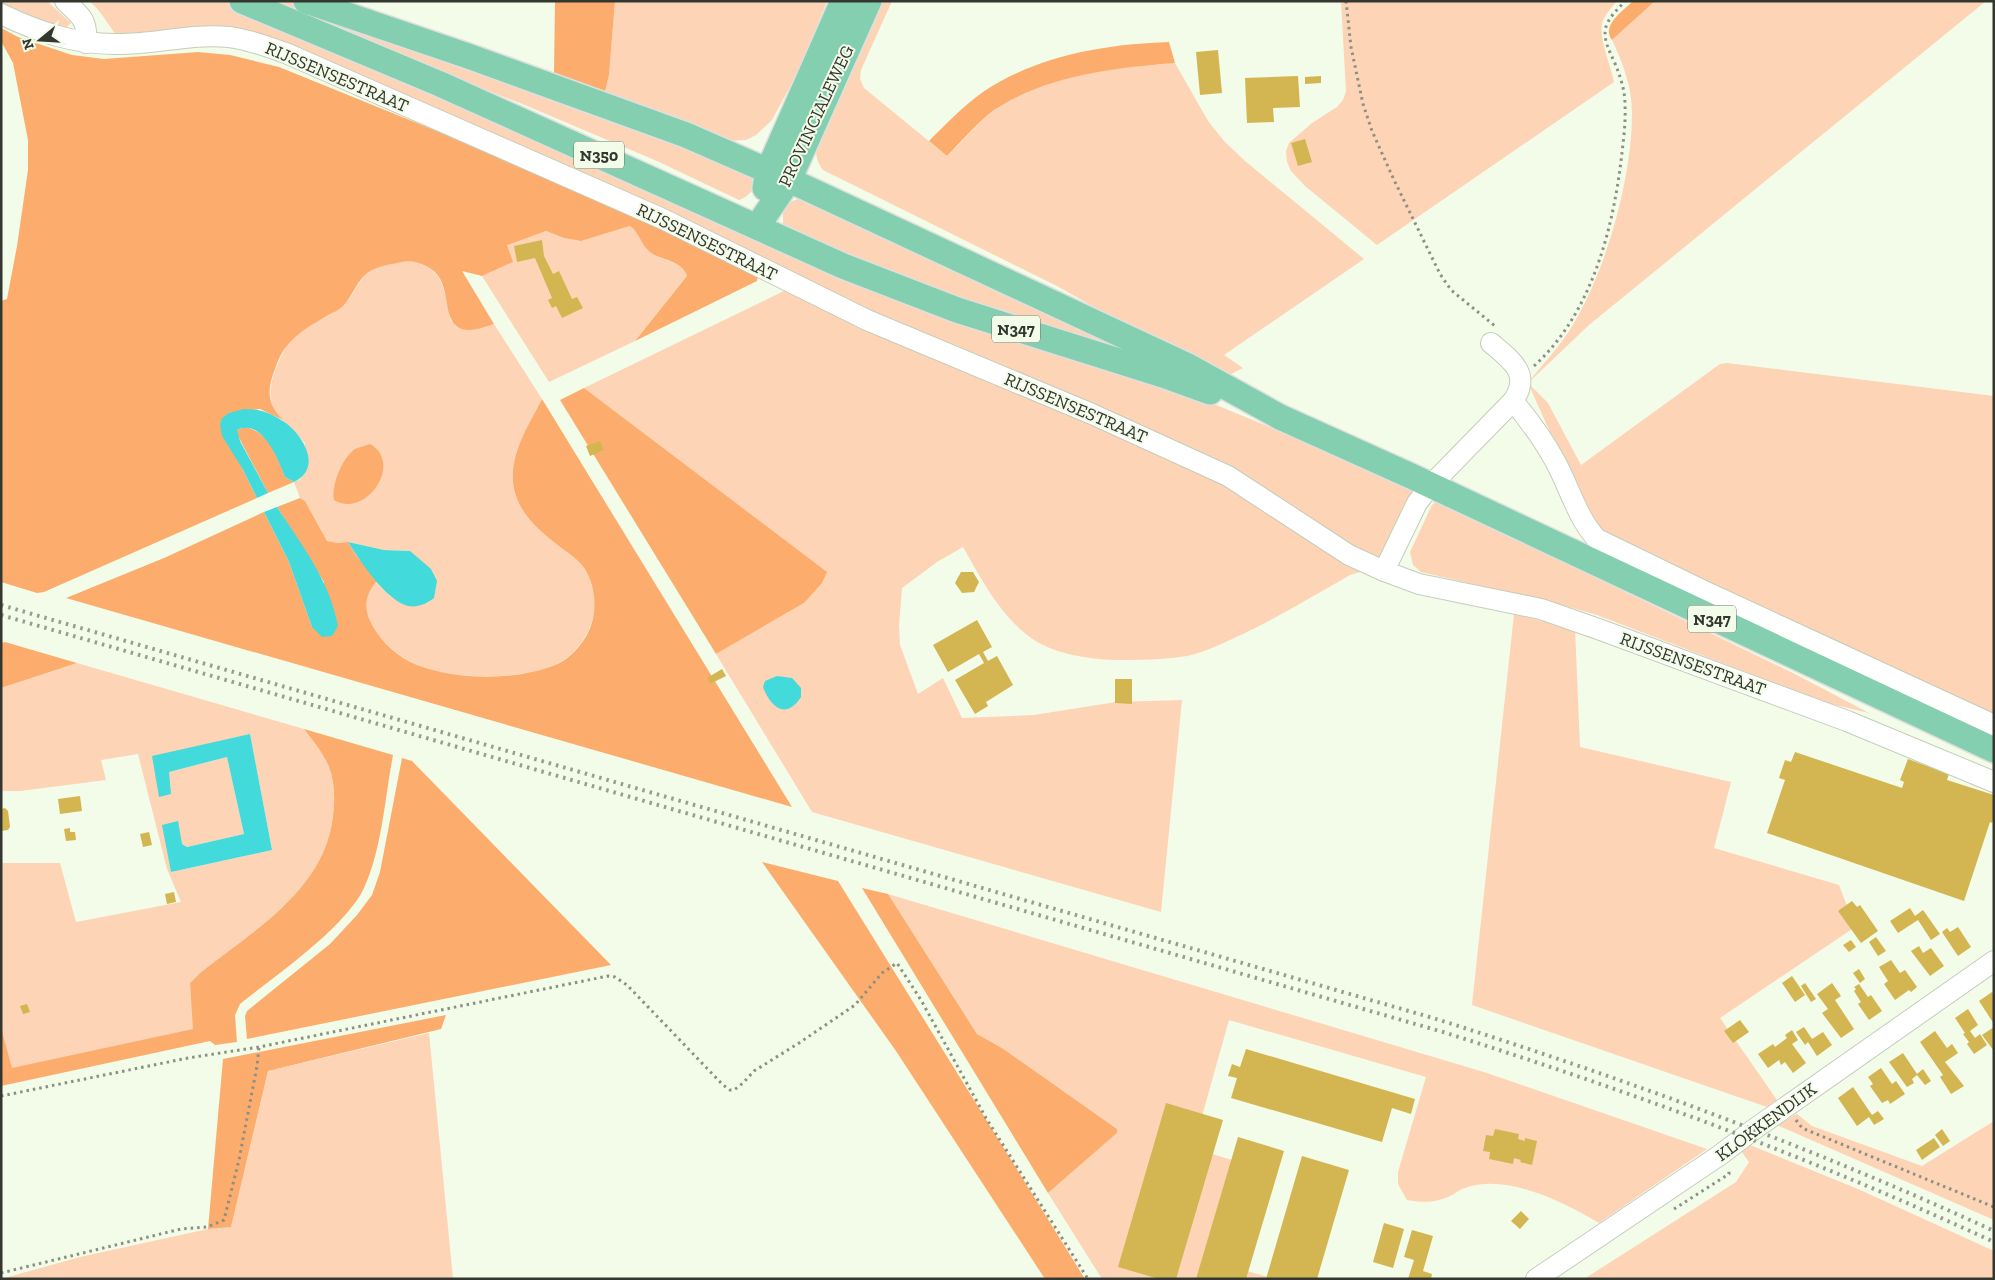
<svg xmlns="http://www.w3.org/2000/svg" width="1995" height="1280" viewBox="0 0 1995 1280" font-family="'Zilla Slab',serif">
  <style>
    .green { fill: #fdd4b6; fill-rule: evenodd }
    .forest { fill: #fcad6d }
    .water { fill: #43dadb }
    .building { fill: #d3b652 }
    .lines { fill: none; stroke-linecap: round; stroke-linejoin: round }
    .minor-casing { stroke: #c5cdbb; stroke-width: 22 }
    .major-casing { stroke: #dfdfde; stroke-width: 28 }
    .path { stroke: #8b9084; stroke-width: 3; stroke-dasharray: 2.5 4; stroke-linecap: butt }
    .minor { stroke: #fff; stroke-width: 20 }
    .major { stroke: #84cfb0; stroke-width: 25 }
    .rail { stroke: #979d90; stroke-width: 4; stroke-dasharray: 2.5 5; stroke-linecap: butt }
    .labels { text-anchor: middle; stroke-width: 4; stroke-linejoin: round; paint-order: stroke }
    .shield { fill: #f3fbe9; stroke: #6d7268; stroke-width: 1 }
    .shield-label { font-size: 16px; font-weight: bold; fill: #343730 }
    .street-label { font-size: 18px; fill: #343730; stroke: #f3fbe9 }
  </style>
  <rect width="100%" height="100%" fill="#f3fbe9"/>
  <g class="green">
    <path d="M1 1H47L71 23 65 29 26 16 1 4Z"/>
    <path d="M89 1H231L330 45 434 95 691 209 1187 393 1294 437 1413 491 1386 555 1373 558 1313 523 801 282 280 45 119 38C108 26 102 11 89 1Z"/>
    <path d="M254 1H292L316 11 550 92 753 175C756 188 751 196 739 200L657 161 520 103Z"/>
    <path d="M615 1H827L801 66 772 120 756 135 746 140 725 141 605 92 609 75Z"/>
    <path d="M881 1H892L861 70 860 79 864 88 947 156C963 142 976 124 993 111 1044 74 1115 68 1175 63L1208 121 1224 141 1245 161 1364 259 1224 355 1243 368 1227 376 1133 329 1057 286 823 170C815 159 815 152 818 139Z"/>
    <path d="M1341 1H1617C1611 8 1604 16 1602 24 1599 40 1611 66 1614 82L1377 245 1305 186 1291 171 1287 162 1286 151 1289 143 1312 123 1337 107 1343 100 1346 91Z"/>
    <path d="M1655 1H1986L1589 325 1528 383 1548 403 1581 465 1720 364 1727 363 1994 396V719L1775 620 1601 530 1562 459 1528 383C1543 363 1561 346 1574 323 1607 267 1632 178 1632 113 1632 87 1623 63 1612 40Z"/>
    <path d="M802 198 1174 367 1019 322 787 231 783 224V209L792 201Z"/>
    <path d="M630 226C637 230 638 236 642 242 646 247 653 252 658 256 667 262 684 263 687 276L635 341 549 382 482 276 512 262 506 245 546 231 564 238 581 241Z"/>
    <path d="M407 260C445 267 443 288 451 321L479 328 494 324 542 399C528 424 517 447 513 475 531 500 549 524 566 549 572 556 580 561 585 568 588 574 591 583 593 590 598 606 593 623 585 637 578 648 567 660 555 665 521 680 447 681 413 663 396 654 381 642 372 625 363 608 365 595 377 581L391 597 409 551 384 550 348 542 338 543 327 541 305 501 300 498 294 482 301 479 305 443C278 415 260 408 277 366 282 353 288 341 300 332 313 322 330 317 342 306 352 299 356 285 365 275 374 265 394 263 407 260Z"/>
    <path d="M786 290 1157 451 1242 494 1364 571 1350 575C1315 595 1280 616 1243 634 1225 642 1206 652 1187 656 1163 660 1138 660 1114 660 1089 659 1056 654 1034 640 1001 618 982 580 963 547L937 562 902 588 899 625 900 645 918 694 943 678 962 718 1034 715 1116 702 1182 700 1161 912 812 812 716 654 804 603 826 572 584 388Z"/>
    <path d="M1437 501 1797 675 1869 713 1827 703 1597 615 1559 604 1421 572 1413 565 1410 552 1432 505Z"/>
    <path d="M1514 614 1575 629 1580 747 1731 782 1714 848 1839 885 1855 927 1720 1018 1777 1100 1767 1107 1472 1005Z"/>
    <path d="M77 663 304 729C314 742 323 753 329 767 335 783 335 800 333 816 325 890 253 931 200 973L190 983 194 1029 12 1069 1 1027V863H60L76 922 181 902 167 869 138 754 101 760 106 780 20 791H1V688ZM250 735 272 850 171 872 182 844 187 847 244 834 227 757 169 772Z"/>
    <path d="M888 894 1487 1073 1707 1149 1599 1223C1563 1202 1507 1173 1465 1188 1460 1189 1456 1193 1452 1195 1436 1203 1424 1203 1407 1200L1398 1184V1172L1426 1077 1229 1020 1193 1148 1235 1161 1208 1260 1268 1277V1279H1102L1048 1193 1117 1133V1129L1002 1048 977 1034Z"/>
    <path d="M429 1033 453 1279H1L80 1257 208 1229 231 1227 268 1071Z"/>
    <path d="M1797 1114 1812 1126 1922 1166 1994 1121V1220L1777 1125Z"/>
    <path d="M1750 1145 1858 1189 1994 1251V1279H1584L1736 1182 1749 1162 1741 1151Z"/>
  </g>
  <g class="forest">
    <path d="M555 1H615L609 75 605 92 554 73Z"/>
    <path d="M1633 1H1655L1612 40C1601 25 1623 11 1633 1Z"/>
    <path d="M1 28 18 37 72 55 104 59 198 52 230 55 279 67 513 162 659 228 758 276 757 281 635 341 687 276C683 261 661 260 650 252 641 245 639 232 630 226L581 241 564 238 546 231 507 245 513 262 482 276 462 271 494 324C484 327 468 334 458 327 440 315 454 279 426 266 416 261 408 260 397 263 387 265 373 267 365 275 356 283 352 297 343 306 339 310 332 313 327 316 306 328 288 338 278 361 269 385 263 400 283 420L260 409 229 413 242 468 257 498 44 592 37 593 1 582V301L7 299 17 246 28 170V140L13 63 1 41Z"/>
    <path d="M1169 42 1175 63C1114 68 1047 75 994 110 977 123 962 141 947 156L929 141C946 124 963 106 983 92 1036 56 1105 44 1169 42Z"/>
    <path d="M584 388 827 572 822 583 804 603 716 654 560 400Z"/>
    <path d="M542 399 792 807 66 598 164 558 264 512 289 562 312 627 324 582 277 507 300 498 305 501 327 541 338 543 348 542 356 555 377 581C365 595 363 608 372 625 382 643 398 657 417 665 455 680 516 681 555 665 566 661 576 651 583 641 598 620 598 592 585 569 580 561 570 554 563 549 542 533 519 515 514 488 508 457 528 426 542 399Z"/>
    <path d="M245 427C269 432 278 457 285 477L294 482 268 493 237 434V430Z"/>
    <path d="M370 444C404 463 366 519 334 500 331 486 342 458 355 449 359 447 365 446 370 444Z"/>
    <path d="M5 642 77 663 1 688V643Z"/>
    <path d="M304 729 393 755C385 797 382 849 364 888 345 928 275 976 240 1004L235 1015 237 1042 215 1045 210 1041 1 1086V1027L12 1068 193 1029 190 983 200 973C253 931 325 890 333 816 335 800 335 783 329 767 323 753 314 742 304 729Z"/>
    <path d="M402 758 412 761 611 965 247 1039 245 1016 247 1011 330 944 357 915 372 895 380 872Z"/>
    <path d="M762 862 838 881 1085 1279H1045L896 1051Z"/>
    <path d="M862 888 888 894 977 1034 1002 1048 1117 1129V1133L1048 1193Z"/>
    <path d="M446 1015 441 1029 268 1071 231 1227 208 1229 223 1059Z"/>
  </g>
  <g class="water">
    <path d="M244 409C258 409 269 412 281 420 302 432 324 468 294 482L285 477C279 461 262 417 237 430L240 441 268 493 257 498 242 468 222 436 220 424 222 418 229 413Z"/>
    <path d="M277 507C301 544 330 581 338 626L332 636 322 637 312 627 289 562 264 512Z"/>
    <path d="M348 542 384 550 410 551 431 569 437 581 434 598C426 604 415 609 405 605 384 597 360 561 348 542Z"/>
    <path d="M777 676 792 678 801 688V697C786 720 771 708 763 687L765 681Z"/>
    <path d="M250 734 272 850 171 872 162 825 178 821 182 844 187 847 244 834 227 757 169 772 171 794 159 797 152 756Z"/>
  </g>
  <g class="building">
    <path d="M1218 50 1222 93 1200 95 1196 52Z"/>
    <path d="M1298 76 1300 107 1273 108 1274 122 1247 123 1245 78Z"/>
    <path d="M1321 76V83L1305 84V77Z"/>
    <path d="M1305 139 1312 162 1298 166 1291 143Z"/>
    <path d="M542 240 544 256 553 274 559 271 572 299 577 297 583 308 562 318 556 306 552 308 548 300 552 298 535 258 517 262 514 246Z"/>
    <path d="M600 441 604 450 590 456 586 446Z"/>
    <path d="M961 572H973L979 582 974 592 962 593 955 583Z"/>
    <path d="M977 620 992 647 983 652 988 661 997 656 1013 685 986 702 988 706 975 714 955 680 984 663 979 654 948 672 933 645Z"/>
    <path d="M722 669 726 676 710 684 707 678Z"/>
    <path d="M1115 679H1132V704L1115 703Z"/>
    <path d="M1795 752 1902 788 1904 782 1900 780 1908 759 1949 774 1947 780 1994 795V819L1992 823 1990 822 1964 901 1767 833 1785 780 1779 778 1785 760 1791 762Z"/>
    <path d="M80 796 82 811 60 814 58 799Z"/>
    <path d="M5 808 8 811 10 827 8 830 1 831V809Z"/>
    <path d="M70 828V832H75L76 840 66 841 64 829Z"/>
    <path d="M149 832 152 845 143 847 140 834Z"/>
    <path d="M174 892 176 902 167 904 165 894Z"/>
    <path d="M1852 901 1857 907 1860 905 1878 931 1861 943 1838 911Z"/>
    <path d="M1910 908 1915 916 1923 910 1940 934 1931 940 1918 920 1898 933 1890 921Z"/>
    <path d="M1958 927 1971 947 1958 956 1942 932 1947 928 1950 932Z"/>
    <path d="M1876 937 1886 951 1878 956 1869 942Z"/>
    <path d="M1851 940 1856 947 1849 952 1843 945Z"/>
    <path d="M1919 946 1923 953 1931 948 1944 966 1930 976 1911 951Z"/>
    <path d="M1891 960 1900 973 1905 970 1917 987 1911 992 1909 990 1895 1000 1884 984 1888 981 1879 967Z"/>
    <path d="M1859 969 1865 979 1860 983 1853 973Z"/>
    <path d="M1792 976 1805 995 1795 1002 1782 983Z"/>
    <path d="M1805 983 1816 999 1811 1002 1801 986Z"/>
    <path d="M1832 983 1841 996 1835 1000 1854 1029 1841 1038 1822 1013 1828 1009 1817 994Z"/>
    <path d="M1859 984 1868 997 1871 995 1882 1011 1869 1020 1858 1004 1861 1002 1854 991 1856 989 1854 987Z"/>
    <path d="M1992 992 1994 994V1024L1979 1001Z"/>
    <path d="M27 1004 30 1012 23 1014 20 1006Z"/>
    <path d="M1968 1009 1978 1025 1970 1031 1975 1038 1980 1034 1987 1045 1974 1054 1967 1044 1969 1042 1963 1034 1965 1033 1955 1018Z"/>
    <path d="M1740 1020 1749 1032 1733 1043 1724 1031Z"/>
    <path d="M1804 1027 1812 1039 1823 1032 1832 1045 1817 1056 1808 1042 1805 1045 1796 1032Z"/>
    <path d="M1994 1027V1051L1982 1035Z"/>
    <path d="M1792 1030 1798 1040 1792 1044 1806 1063 1793 1073 1785 1062 1781 1065 1779 1060 1768 1068 1758 1054 1773 1044 1775 1047 1787 1038 1785 1035Z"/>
    <path d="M1935 1031 1947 1048 1952 1044 1958 1053 1945 1062 1964 1086 1951 1094 1940 1077 1943 1075 1920 1042Z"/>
    <path d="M1246 1049 1415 1099 1411 1114 1392 1108 1382 1142 1231 1098 1237 1078 1228 1076 1232 1064 1240 1067Z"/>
    <path d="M1903 1053 1917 1074 1923 1069 1931 1081 1925 1085 1917 1075 1912 1079 1914 1083 1907 1087 1889 1062Z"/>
    <path d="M1881 1068 1892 1084 1896 1081 1905 1094 1890 1104 1888 1100 1882 1103 1870 1086 1873 1084 1868 1077Z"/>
    <path d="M1853 1087 1872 1115 1878 1111 1884 1119 1874 1125 1869 1117 1857 1126 1838 1098Z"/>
    <path d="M1166 1103 1223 1120 1176 1279H1159L1118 1267Z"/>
    <path d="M1495 1129 1519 1134 1518 1139 1525 1141V1138L1537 1141 1532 1165 1520 1162 1521 1160 1514 1158 1513 1164 1489 1159 1490 1152 1483 1151 1486 1135 1493 1136Z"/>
    <path d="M1942 1129 1950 1141 1943 1146 1935 1135Z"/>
    <path d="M1238 1137 1284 1151 1246 1279H1196Z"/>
    <path d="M1934 1138 1940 1147 1922 1160 1916 1150Z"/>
    <path d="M1302 1156 1349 1170 1317 1279H1266Z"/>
    <path d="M1521 1211 1529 1219 1520 1229 1511 1221Z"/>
    <path d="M1384 1223 1404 1229 1393 1268 1373 1262Z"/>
    <path d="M1412 1230 1433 1236 1423 1271 1432 1274 1431 1279H1408L1414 1260 1404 1257Z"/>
  </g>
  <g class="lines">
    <g class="minor-casing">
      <g id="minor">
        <path d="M65 1C81 16 88 20 86 43"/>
        <path d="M1 14C38 32 74 44 115 44 153 45 191 33 229 37 250 40 269 47 288 54L663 219 867 320 1092 414 1228 476 1349 555 1384 571 1419 584 1541 609 1601 630 1847 721 1994 782"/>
        <path d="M1513 401C1529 420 1543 439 1555 461 1569 486 1577 518 1597 539L1704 591 1994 725"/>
        <path d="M1384 571 1417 503 1430 486 1513 401C1532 374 1511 360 1491 343"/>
        <path d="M1536 1279 1720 1155 1753 1130 1994 961"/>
      </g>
    </g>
    <g class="major-casing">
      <g id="major">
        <path d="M242 1 440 84 843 266 957 310 1163 375 1210 392"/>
        <path d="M306 1 468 56 686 135 789 180 1186 365 1280 417 1411 476 1994 750"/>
        <path d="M765 188 768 171 843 1"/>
        <path d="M757 227 789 180 869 1"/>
      </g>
    </g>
    <g class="path">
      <path d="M1346 1 1351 47 1363 104 1372 131 1394 180 1440 274 1451 290 1495 326"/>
      <path d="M1534 366C1590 315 1612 234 1621 161 1623 143 1626 123 1625 105 1625 93 1622 82 1618 71 1613 56 1599 38 1608 22 1612 14 1619 8 1625 1"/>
      <path d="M1 1096 188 1058 259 1047 608 976 615 977 627 985 723 1085 730 1090H734L743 1083 754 1071 799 1043 855 1005 882 973 897 963 921 1000 986 1118 1088 1279"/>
      <path d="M1796 1120 1802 1128 1994 1207"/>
      <path d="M1674 1209 1729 1174V1169"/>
      <path d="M1 1273 181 1229 207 1227 224 1220 239 1160 257 1066 259 1047"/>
    </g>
    <use href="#minor" class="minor"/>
    <use href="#major" class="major"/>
    <g class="rail">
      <path d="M1 605 1433 1018C1623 1078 1812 1147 1994 1231"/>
      <path d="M1 615 1443 1032C1630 1091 1815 1159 1994 1242"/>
    </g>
  </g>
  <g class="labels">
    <g class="shield">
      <rect x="574" y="141.5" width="50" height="27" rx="4"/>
      <rect x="992" y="315.5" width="48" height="27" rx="4"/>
      <rect x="1688" y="605.5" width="48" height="27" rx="4"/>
    </g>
    <g class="shield-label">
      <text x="599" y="161">N350</text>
      <text x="1016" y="335">N347</text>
      <text x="1712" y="625">N347</text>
    </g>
    <g class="street-label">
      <text transform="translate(337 77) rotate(23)" y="6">RIJSSENSESTRAAT</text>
      <text transform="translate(816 116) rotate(-65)" y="6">PROVINCIALEWEG</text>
      <text transform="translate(707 242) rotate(26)" y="6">RIJSSENSESTRAAT</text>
      <text transform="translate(1076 408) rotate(23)" y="6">RIJSSENSESTRAAT</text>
      <text transform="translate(1693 664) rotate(20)" y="6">RIJSSENSESTRAAT</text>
      <text transform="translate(1766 1122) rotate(-36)" y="6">KLOKKENDIJK</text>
    </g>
  </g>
  <rect width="1995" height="1280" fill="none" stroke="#343730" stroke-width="5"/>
  <g transform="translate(40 40) rotate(252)" stroke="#f3fbe9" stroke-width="4" paint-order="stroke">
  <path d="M0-4L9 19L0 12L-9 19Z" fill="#343730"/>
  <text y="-8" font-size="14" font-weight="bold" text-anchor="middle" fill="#343730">N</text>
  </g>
</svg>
